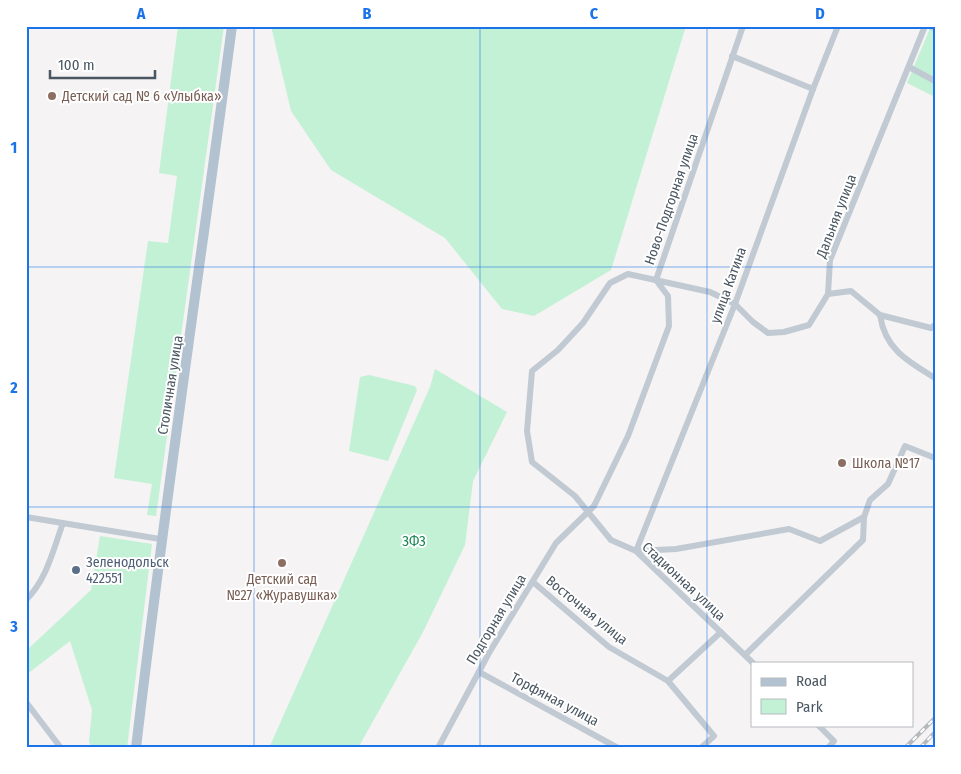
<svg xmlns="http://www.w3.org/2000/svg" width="961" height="774" viewBox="0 0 961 774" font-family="'Fira Sans Condensed',sans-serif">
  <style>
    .green { fill: #c3f1d5 }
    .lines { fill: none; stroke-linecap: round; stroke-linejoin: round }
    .street { stroke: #c1cad2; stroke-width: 6 }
    .primary { stroke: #b3c2d1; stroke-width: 10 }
    .rail-casing { stroke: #b5b8bd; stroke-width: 4 }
    .rail { stroke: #fff; stroke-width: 2; stroke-dasharray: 5.5; stroke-linecap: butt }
    .grid { fill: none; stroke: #1a73e8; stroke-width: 1; stroke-opacity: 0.55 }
    .education-dot { fill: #8d6e63; stroke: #fff; stroke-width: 2 }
    .service-dot { fill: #5c6f8a; stroke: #fff; stroke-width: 2 }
    .labels { text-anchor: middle; stroke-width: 4; stroke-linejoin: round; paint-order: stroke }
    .education-label { font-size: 14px; fill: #785e54; stroke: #fff; text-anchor: start }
    .street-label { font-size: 14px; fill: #4a5661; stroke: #fff }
    .park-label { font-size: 14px; fill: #17864f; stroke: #fff }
    .service-label { font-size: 14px; fill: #4e5e75; stroke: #fff; text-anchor: start }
    .neatline { fill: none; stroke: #1a73e8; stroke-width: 2 }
    .grid-label { font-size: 16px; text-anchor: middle; font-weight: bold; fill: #1a73e8 }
  </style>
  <rect width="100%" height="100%" fill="#f5f3f3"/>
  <g class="green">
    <path d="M178 26H224L156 516 147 515 152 484 114 478 148 241 168 243 177 176 159 173Z"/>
    <path d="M271 26H686L611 270 534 316 502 309 445 238 331 170 291 111Z"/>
    <path d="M931 26H935V97L907 83Z"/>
    <path d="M435 369 507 412 473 481 465 545 423 632 358 748H269L430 387Z"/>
    <path d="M369 375 415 386 417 390 388 461 349 451 360 377Z"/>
    <path d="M100 536 152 544 127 748H92L89 742 92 710 70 641 26 675V651L91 590Z"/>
  </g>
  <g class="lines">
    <g class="street">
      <path d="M838 26 813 89 735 304 636 551 676 549 789 529 820 541 864 517"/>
      <path d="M930 26 935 29"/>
      <path d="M732 56 813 89"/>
      <path d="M909 67 935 81"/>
      <path d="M656 280 743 26"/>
      <path d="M828 294 851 291 880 315"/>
      <path d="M935 325 931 328 880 315C885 349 907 361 935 378"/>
      <path d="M26 517 160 539"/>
      <path d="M533 582 609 647 668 681 714 736 701 748"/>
      <path d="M26 600C47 579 53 550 63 523"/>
      <path d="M745 655 863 540 864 517 870 500 888 484 905 446 935 458"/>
      <path d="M753 663 636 551 611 540 575 496 532 462 527 431 532 371 558 350 583 323 610 283 628 274 710 292 735 304 753 322 768 333 784 332 809 325 828 294 830 260 925 26"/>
      <path d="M479 672 618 748"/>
      <path d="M668 681 721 632"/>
      <path d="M26 702 61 748"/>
      <path d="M818 725 834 741 828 748"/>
      <path d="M438 748 489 653 556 543 594 506 628 436 669 326 668 296 656 280"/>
    </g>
    <path class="primary" d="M136 748C164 507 200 267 232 26"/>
    <g class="rail-casing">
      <g id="rail">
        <path d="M905 748 935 718"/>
        <path d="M920 748 935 732"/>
      </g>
    </g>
    <use href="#rail" class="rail"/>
  </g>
  <path class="grid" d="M254 26V748M480 26V748M707 26V748M26 267H935M26 507H935"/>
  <g class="education-dot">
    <circle cx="52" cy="96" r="5"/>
    <circle cx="842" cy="463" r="5"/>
    <circle cx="282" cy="563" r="5"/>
  </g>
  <circle class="service-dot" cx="76" cy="570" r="5"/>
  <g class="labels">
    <g class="education-label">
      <text x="62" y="101">Детский сад № 6 «Улыбка»</text>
      <text x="852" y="468">Школа №17</text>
      <text x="282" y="584" text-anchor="middle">Детский сад<tspan x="282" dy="16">№27 «Журавушка»</tspan></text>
    </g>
    <g class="street-label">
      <text transform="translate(671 199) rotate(-71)" y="5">Ново-Подгорная улица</text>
      <text transform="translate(836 216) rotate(-69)" y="5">Дальняя улица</text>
      <text transform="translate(728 285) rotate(-70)" y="5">улица Катина</text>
      <text transform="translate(170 385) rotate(-81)" y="5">Столичная улица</text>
      <text transform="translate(684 581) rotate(43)" y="5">Стадионная улица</text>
      <text transform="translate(587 610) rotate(39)" y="5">Восточная улица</text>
      <text transform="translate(496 619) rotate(-59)" y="5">Подгорная улица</text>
      <text transform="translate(555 699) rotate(28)" y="5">Торфяная улица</text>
    </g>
    <g class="park-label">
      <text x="414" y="546">ЗФЗ</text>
    </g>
    <g class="service-label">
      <text x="86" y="567">Зеленодольск<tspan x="86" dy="16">422551</tspan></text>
    </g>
  </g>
  <rect width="961" height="774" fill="none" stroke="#ffffff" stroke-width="55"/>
  <rect x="751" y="662" width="162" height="65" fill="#ffffff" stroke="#b7bbc0"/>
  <rect x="761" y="678" width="25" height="8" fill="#b3c2d1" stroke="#b7bbc0"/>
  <text x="796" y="686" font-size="15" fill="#4a5661">Road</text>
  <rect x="761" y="699" width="25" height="15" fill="#c3f1d5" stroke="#b7bbc0"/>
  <text x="796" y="712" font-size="15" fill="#4a5661">Park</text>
  <path d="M50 70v8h105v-8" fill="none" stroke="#4a5661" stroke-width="2.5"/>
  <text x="58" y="70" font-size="15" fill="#4a5661" stroke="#ffffff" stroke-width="4" paint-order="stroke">100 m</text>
  <rect x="28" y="28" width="906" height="718" class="neatline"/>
  <g class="grid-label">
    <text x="141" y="19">A</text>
    <text x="367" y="19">B</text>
    <text x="594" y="19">C</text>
    <text x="820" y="19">D</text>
    <text x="14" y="153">1</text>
    <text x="14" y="393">2</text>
    <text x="14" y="632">3</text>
  </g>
</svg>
